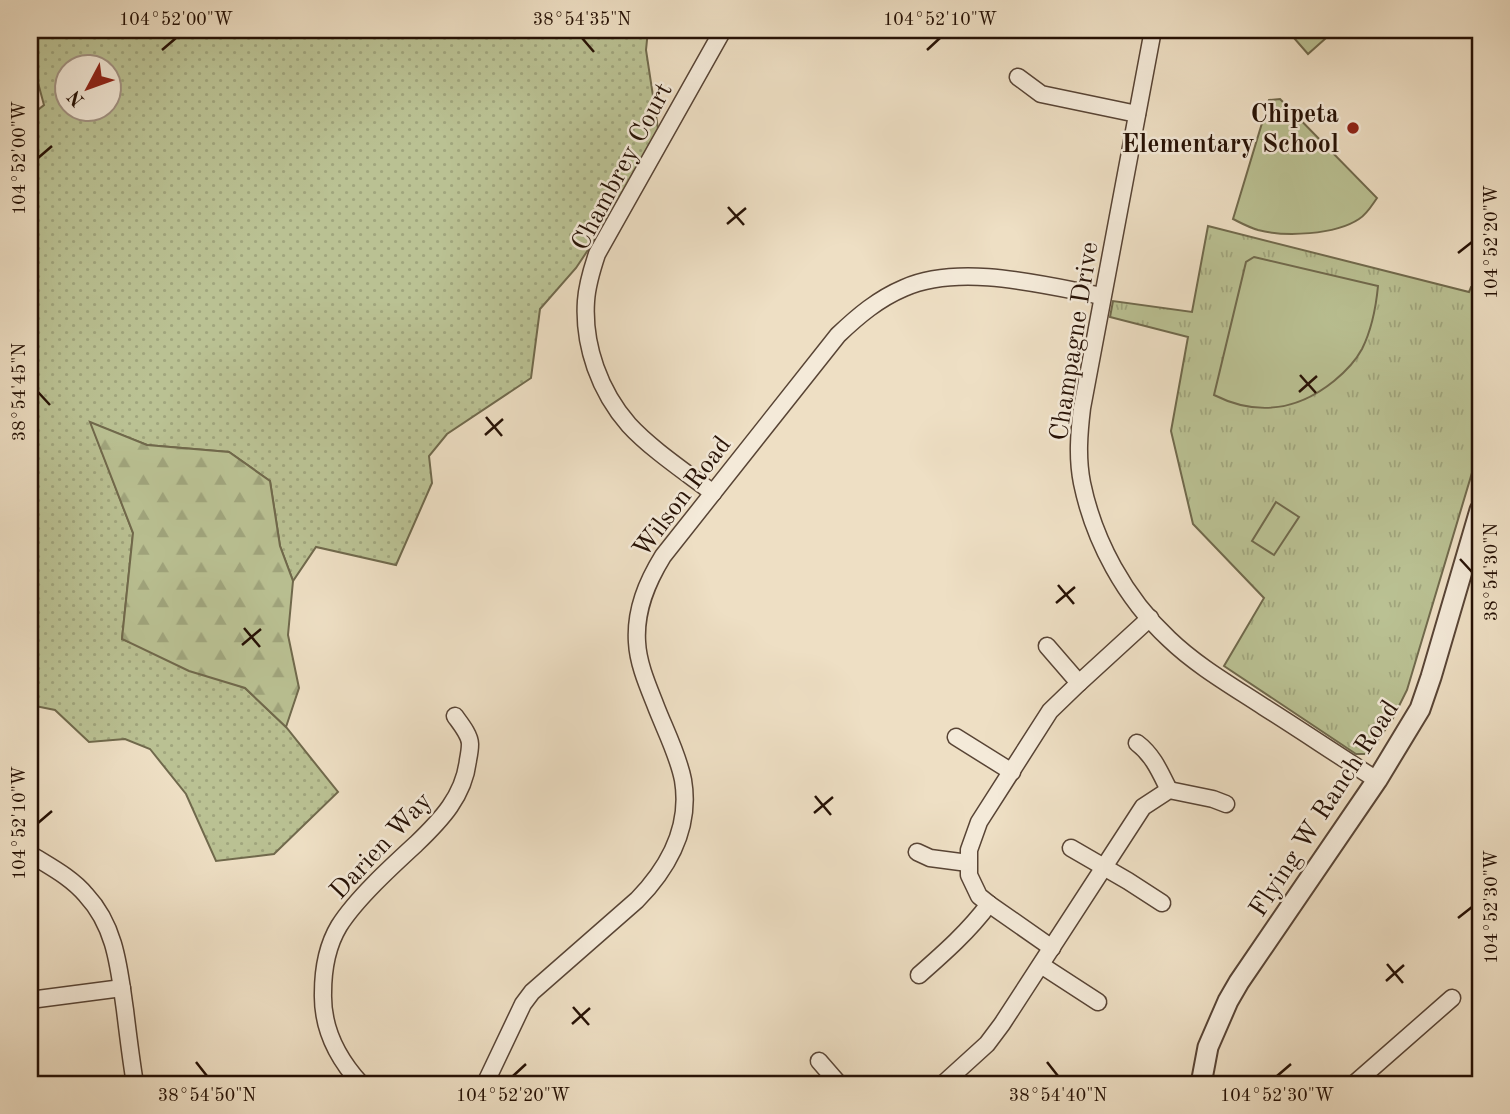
<svg xmlns="http://www.w3.org/2000/svg" width="1510" height="1114" viewBox="0 0 1510 1114" font-family="'Old Standard TT',serif">
  <style>
    .grass { fill: url(#grass-dots); stroke: #70694c; stroke-width: 2; fill-rule: evenodd }
    .forest { fill: url(#forest-firs); stroke: #70694c; stroke-width: 2 }
    .park { fill: url(#park-tufts); stroke: #70694c; stroke-width: 2 }
    .pitch { fill: #bac193; stroke: #70694c; stroke-width: 2 }
    .lines { fill: none; stroke-linecap: round; stroke-linejoin: round }
    .minor-casing { stroke: #584435; stroke-width: 19 }
    .tertiary-casing { stroke: #584435; stroke-width: 23 }
    .minor { stroke: #f4ead9; stroke-width: 16 }
    .tertiary { stroke: #f4ead9; stroke-width: 19 }
    .ticks { fill: none; stroke: #261105; stroke-width: 2.5 }
    .poi-dot { fill: #8f2418; stroke: #f4ead9; stroke-width: 2.5 }
    .labels { text-anchor: middle; stroke-width: 5; stroke-linejoin: round; paint-order: stroke }
    .poi-label { font-size: 26px; font-weight: bold; fill: #261105; stroke: #f4ead9; text-anchor: end }
    .street-label { font-size: 26px; fill: #261105; stroke: #f4ead9 }
    .neatline { fill: none; stroke: #261105; stroke-width: 2.5 }
    .ticks-label { font-size: 18px; text-anchor: middle; fill: #261105 }
  </style>
  <defs>
    <pattern id="grass-dots" width="8" height="8" patternUnits="userSpaceOnUse" patternTransform="scale(1.75)"><rect width="8" height="8" fill="#bac193"/><path d="M2 2h.1M6 6h.1" fill="none" stroke="#a0a57d" stroke-width="1.8" stroke-linecap="round"/></pattern>
    <pattern id="forest-firs" width="22" height="20" patternUnits="userSpaceOnUse" patternTransform="scale(1.75)"><rect width="22" height="20" fill="#bac193"/><path d="M5 1l3.5 6h-7zM16 11l3.5 6h-7z" fill="#a0a57d"/></pattern>
    <pattern id="park-tufts" width="24" height="20" patternUnits="userSpaceOnUse" patternTransform="scale(1.75)"><rect width="24" height="20" fill="#bac193"/><path d="M3 7l-1-3M5 7V3M7 7l1-3M15 17l-1-3M17 17v-4M19 17l1-3" fill="none" stroke="#a0a57d"/></pattern>
  </defs>
  <rect width="100%" height="100%" fill="#eedfc4"/>
  <filter id="stains"><feTurbulence type="fractalNoise" baseFrequency=".00286" numOctaves="4"/><feColorMatrix values="0 0 0 0 .2 0 0 0 0 .09 0 0 0 0 .02 0 0 0 .5 -.17"/></filter>
  <radialGradient id="worn" r=".72"><stop offset=".6" stop-color="#630" stop-opacity="0"/><stop offset="1" stop-color="#630" stop-opacity=".3"/></radialGradient>
  <path class="grass" d="M30 30H648L646 50 660 142 576 268 540 309 531 378 447 434 429 456 432 483 396 565 316 547 293 581 280 546 270 481 229 452 147 445 91 423 133 533 122 639 245 688 286 727 338 792 274 854 216 861 186 794 150 749 125 739 89 742 55 710 30 705V116L44 105 30 53ZM66 66H108V108H66Z"/>
  <path class="forest" d="M90 422 147 445 229 452 270 481 280 546 293 581 288 635 299 688 286 727 245 688 189 671 122 639 133 533Z"/>
  <path class="park" d="M1208 226 1469 292 1471 287 1473 286 1480 288V446L1407 690 1392 720 1371 750 1365 754H1356L1224 666 1264 598 1193 524 1171 431 1188 337 1110 317 1113 301 1192 312Z"/>
  <g class="pitch">
    <path d="M1287 30H1335L1308 54Z"/>
    <path d="M1280 99 1377 198C1372 205 1367 214 1359 219 1335 235 1285 237 1258 230 1248 227 1241 223 1233 219L1269 100Z"/>
    <path d="M1254 257 1378 286C1376 307 1371 331 1362 349 1355 362 1345 372 1334 381 1297 411 1256 416 1214 395L1246 262Z"/>
    <path d="M1276 502 1299 517 1274 555 1252 541Z"/>
  </g>
  <g class="lines">
    <g class="minor-casing">
      <g id="minor">
        <path d="M1153 30 1082 408C1079 433 1077 458 1082 483 1094 541 1125 598 1169 639 1197 666 1232 686 1264 707 1302 731 1339 756 1377 780"/>
        <path d="M1018 77 1041 94 1137 114"/>
        <path d="M713 493C687 473 651 449 629 425 600 392 583 346 586 301 587 285 592 269 597 254L723 30"/>
        <path d="M1047 646 1079 683"/>
        <path d="M956 737 1012 772"/>
        <path d="M1137 743C1153 755 1160 772 1169 790"/>
        <path d="M1071 848 1128 881 1162 903"/>
        <path d="M917 852 930 858 968 863"/>
        <path d="M30 854C49 866 71 877 86 895 116 927 119 969 125 1010 128 1035 131 1059 135 1084"/>
        <path d="M1052 948 989 904 979 896 969 875V850L979 822 1050 711 1079 683 1150 618"/>
        <path d="M1041 965 1098 1002"/>
        <path d="M919 975C944 953 969 931 989 904"/>
        <path d="M30 1000 122 988"/>
        <path d="M819 1061 839 1084"/>
        <path d="M361 1084C338 1059 322 1028 323 993 323 970 327 946 339 926 356 899 392 866 416 844 441 820 464 796 468 760 469 755 470 749 470 744 470 735 460 723 455 716"/>
        <path d="M485 1084 523 1004 532 992 637 900C669 867 691 827 683 780 678 754 664 728 655 704 647 684 638 663 637 642 635 610 647 582 663 556L838 335C858 316 878 299 904 288 960 263 1043 285 1102 296"/>
        <path d="M943 1084 987 1044 1002 1024 1143 807 1169 790 1213 799 1226 804"/>
        <path d="M1354 1084 1452 998"/>
      </g>
    </g>
    <g class="tertiary-casing">
      <path id="tertiary" d="M1201 1084 1208 1047 1228 1001 1239 982 1377 780 1420 709 1431 677 1480 510"/>
    </g>
    <use href="#minor" class="minor"/>
    <use href="#tertiary" class="tertiary"/>
  </g>
  <path class="ticks" d="M582 38 594 52M162 50 176 38M927 50 940 38M38 158 52 146M728 207 744 225M727 224 746 208M1458 253 1472 242M1300 375 1316 393M38 392 50 405M1299 392 1317 376M486 417 502 436M485 435 503 419M1460 559 1472 572M1058 585 1074 604M1056 603 1075 587M244 628 260 647M242 645 261 629M815 796 831 815M814 813 833 797M38 823 52 811M1458 918 1472 907M1387 964 1403 983M1386 981 1404 965M573 1007 589 1025M572 1024 590 1008M196 1062 207 1076M1047 1062 1058 1076M513 1076 526 1064M1277 1076 1291 1064"/>
  <circle class="poi-dot" cx="1353" cy="128" r="7"/>
  <g class="labels">
    <g class="poi-label">
      <text x="1339" y="122">Chipeta<tspan x="1339" dy="30">Elementary School</tspan></text>
    </g>
    <g class="street-label">
      <text transform="translate(621 166) rotate(-62)" y="9">Chambrey Court</text>
      <text transform="translate(1073 341) rotate(-81)" y="9">Champagne Drive</text>
      <text transform="translate(681 496) rotate(-53)" y="9">Wilson Road</text>
      <text transform="translate(1323 808) rotate(-57)" y="9">Flying W Ranch Road</text>
      <text transform="translate(380 845) rotate(-47)" y="9">Darien Way</text>
    </g>
  </g>
  <rect width="1510" height="1114" fill="none" stroke="#eedfc4" stroke-width="77"/>
  <g transform="translate(88 88) rotate(229)"><circle r="33" fill="#f4ead9" stroke="#a29384" stroke-width="2"/>
  <path d="M0-5L12 26L0 18L-12 26Z" fill="#8f2418"/>
  <text y="-10" font-size="19" font-weight="bold" text-anchor="middle" fill="#261105">N</text>
  </g>
  <rect x="38" y="38" width="1434" height="1038" class="neatline"/>
  <g class="ticks-label">
    <text x="176" y="25">104°52'00"W</text>
    <text x="582" y="25">38°54'35"N</text>
    <text x="940" y="25">104°52'10"W</text>
    <text transform="translate(19 158) rotate(-90)" y="6">104°52'00"W</text>
    <text transform="translate(1491 242) rotate(-90)" y="6">104°52'20"W</text>
    <text transform="translate(19 392) rotate(-90)" y="6">38°54'45"N</text>
    <text transform="translate(1491 572) rotate(-90)" y="6">38°54'30"N</text>
    <text transform="translate(19 823) rotate(-90)" y="6">104°52'10"W</text>
    <text transform="translate(1491 907) rotate(-90)" y="6">104°52'30"W</text>
    <text x="207" y="1101">38°54'50"N</text>
    <text x="513" y="1101">104°52'20"W</text>
    <text x="1058" y="1101">38°54'40"N</text>
    <text x="1277" y="1101">104°52'30"W</text>
  </g>
  <rect width="100%" height="100%" filter="url(#stains)"/>
  <rect width="100%" height="100%" fill="url(#worn)"/>
</svg>
